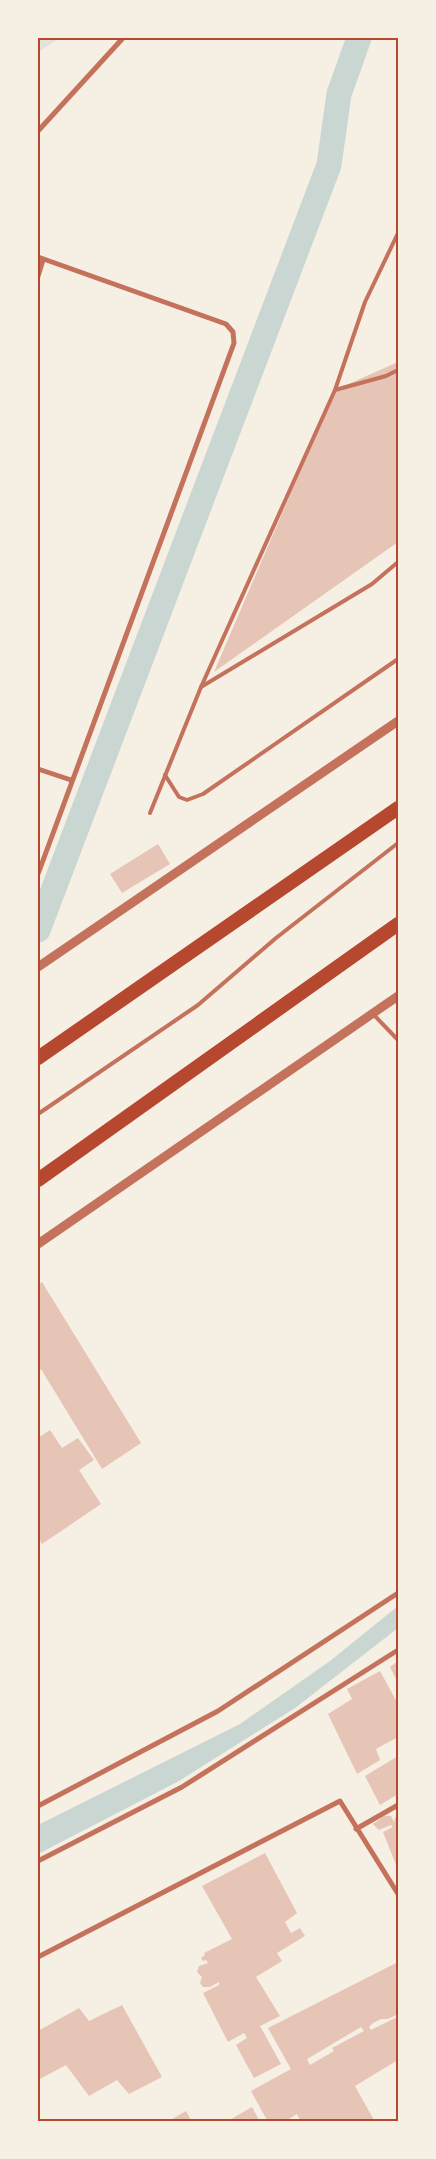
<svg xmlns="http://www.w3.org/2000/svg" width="436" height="2159" viewBox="0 0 436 2159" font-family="Bitter,serif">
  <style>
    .green { fill: #e2e4dc }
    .water { fill: #c9d6d2 }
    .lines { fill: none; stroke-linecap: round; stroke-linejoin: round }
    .canal { stroke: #c9d6d2; stroke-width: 25 }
    .building { fill: #e6c5b7; fill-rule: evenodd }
    .service { stroke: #c5725c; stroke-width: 4 }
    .minor { stroke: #c5725c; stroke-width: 5 }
    .tertiary { stroke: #c5725c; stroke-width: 9 }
    .trunk { stroke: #b5482f; stroke-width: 14 }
    .neatline { fill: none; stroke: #b5482f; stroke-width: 2 }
  </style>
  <rect width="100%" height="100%" fill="#f6efe4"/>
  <path class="green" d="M38 38H60L38 52Z"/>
  <path class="water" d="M398 1606V1628L295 1708 179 1781 38 1854V1825L240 1724 330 1661Z"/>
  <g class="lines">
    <path class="canal" d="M38 930 329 165 339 94 359 38"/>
  </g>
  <g class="building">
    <path d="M398 362V542L214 672 335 390Z"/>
    <path d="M158 844 170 864 122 893 110 874Z"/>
    <path d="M42 1282 141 1443 102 1469 41 1369 38 1372V1285Z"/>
    <path d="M50 1430 62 1448 78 1438 94 1460 79 1470 101 1504 42 1544 38 1537V1438Z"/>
    <path d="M398 1661V1683L390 1667Z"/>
    <path d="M380 1671 398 1704V1737L376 1749 380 1760 357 1774 328 1714 352 1699 347 1689Z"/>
    <path d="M398 1756V1794L380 1805 365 1776Z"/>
    <path d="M398 1814V1870L383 1832 393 1827 391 1825 379 1830 373 1824 384 1816H391L394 1822 395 1818Z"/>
    <path d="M265 1853 297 1913 285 1922 291 1933 300 1928 305 1936 277 1953 282 1961 256 1977 280 2016 260 2026 281 2064 254 2078 236 2045 247 2038 244 2033 228 2042 203 1993 219 1985V1982L210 1987H203L200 1983 202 1977 197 1972 199 1966 208 1963 206 1960 203 1961 201 1958 205 1955 204 1953 232 1939 202 1886Z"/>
    <path d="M398 1962V2014L388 2019H381L373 2023 369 2027 371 2030 395 2018 398 2024V2060L355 2086 375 2122H301L297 2114 284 2122H268L251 2091 291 2069 268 2028ZM361 2027 364 2031 332 2048 334 2051 310 2065 307 2059Z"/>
    <path d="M122 2005 162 2077 129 2094 117 2080 89 2096 66 2065 38 2080V2031L79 2008 89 2021Z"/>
    <path d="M252 2107 260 2122H226Z"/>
    <path d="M186 2111 192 2122H167Z"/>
  </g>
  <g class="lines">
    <g class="service">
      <path d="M335 390 386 376 398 370"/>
      <path d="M201 687 372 584 398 562"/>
      <path d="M165 775 179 797 187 800 203 794 398 659"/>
      <path d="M150 813 201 687 335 390 365 302 398 233"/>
      <path d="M373 1014 398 1040"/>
      <path d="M38 1114 198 1005 276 938 398 843"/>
    </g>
    <g class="minor">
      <path d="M38 131 123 38"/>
      <path d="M38 257 226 324 233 332 234 343 38 874"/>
      <path d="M38 276 43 260"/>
      <path d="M38 769 71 780"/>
      <path d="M38 1806 218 1711 398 1593"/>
      <path d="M356 1829 398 1805"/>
      <path d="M38 1861 182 1787 398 1650"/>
      <path d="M38 1957 340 1801 398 1894"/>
    </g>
    <g class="tertiary">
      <path d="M38 967 398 721"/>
      <path d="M38 1244 398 996"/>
    </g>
    <g class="trunk">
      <path d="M38 1058 398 808"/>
      <path d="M38 1180 398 924"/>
    </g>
  </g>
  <rect width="436" height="2159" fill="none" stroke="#f6efe4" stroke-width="78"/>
  <rect x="39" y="39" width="358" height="2081" class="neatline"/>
</svg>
